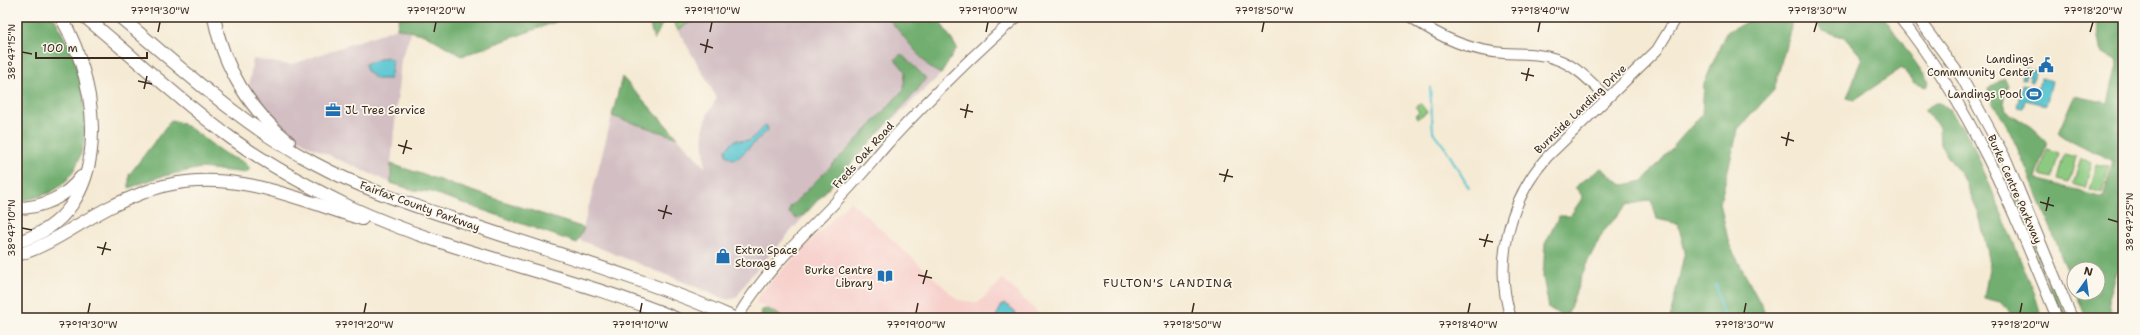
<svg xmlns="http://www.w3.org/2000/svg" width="2140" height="335" viewBox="0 0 2140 335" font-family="'Shantell Sans',sans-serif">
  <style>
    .built { fill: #f7d0cc }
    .industrial { fill: #d2bec3 }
    .green { fill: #8cca81; stroke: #647a50 }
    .forest { fill: #71ae6f; stroke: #566c46 }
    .water { fill: #5ac6d2; stroke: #4a7878 }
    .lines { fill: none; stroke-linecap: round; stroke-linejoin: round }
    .stream { stroke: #5ac6d2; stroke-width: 2 }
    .secondary-casing { stroke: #7c6d5e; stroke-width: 12 }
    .highway-casing { stroke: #7c6d5e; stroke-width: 14 }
    .secondary { stroke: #fff; stroke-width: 10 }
    .highway { stroke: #fff; stroke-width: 12 }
    .ticks { fill: none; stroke: #3b2a1e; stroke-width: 1.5 }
    .labels { text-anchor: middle; stroke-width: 3.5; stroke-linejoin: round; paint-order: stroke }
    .poi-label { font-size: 11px; fill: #3b2a1e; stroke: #fbf7ec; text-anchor: end }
    .street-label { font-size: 11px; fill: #3b2a1e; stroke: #fbf7ec }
    .neighbourhood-label { font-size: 12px; letter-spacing: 1px; fill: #3b2a1e; stroke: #fbf7ec }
    .neatline { fill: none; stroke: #3b2a1e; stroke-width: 1.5 }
    .ticks-label { font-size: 10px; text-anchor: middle; fill: #3b2a1e }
  </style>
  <rect width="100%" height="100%" fill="#fbf7ec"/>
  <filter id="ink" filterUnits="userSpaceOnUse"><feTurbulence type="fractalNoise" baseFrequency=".025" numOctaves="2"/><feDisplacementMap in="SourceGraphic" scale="8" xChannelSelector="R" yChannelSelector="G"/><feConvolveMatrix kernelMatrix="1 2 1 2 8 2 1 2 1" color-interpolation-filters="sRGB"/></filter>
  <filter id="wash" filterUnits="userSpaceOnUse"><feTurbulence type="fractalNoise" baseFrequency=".012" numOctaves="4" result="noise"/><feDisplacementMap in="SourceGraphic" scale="16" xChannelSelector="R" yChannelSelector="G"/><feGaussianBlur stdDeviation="0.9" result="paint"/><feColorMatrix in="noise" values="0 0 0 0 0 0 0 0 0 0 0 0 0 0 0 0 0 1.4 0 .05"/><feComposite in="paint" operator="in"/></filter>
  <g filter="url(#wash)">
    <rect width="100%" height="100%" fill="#f5ead4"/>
    <path class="built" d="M850 201 958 300 978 303 1003 279 1041 316 1039 318H785L756 303 760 293Z"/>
    <g class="industrial">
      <path d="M698 17H887L930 68 941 74 871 141 751 276 736 298 728 300 580 240 612 116 678 138 705 167 703 131 708 113 717 98 678 30Z"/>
      <path d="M397 28 412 31 401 59 391 164V183L309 146 292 134 271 113 249 86 253 59 290 65Z"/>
    </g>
    <g class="green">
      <path d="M671 17H698L678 30Z"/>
      <path d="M1420 103 1427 112 1418 118 1416 114 1419 112 1416 107Z"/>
      <path d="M2047 149 2059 153 2052 178 2040 175Z"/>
      <path d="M2064 154 2076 157 2069 183 2057 180Z"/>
      <path d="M2081 159 2092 162 2085 188 2073 184Z"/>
      <path d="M2097 164 2109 167 2102 193 2090 189Z"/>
      <path d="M2008 182 2017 196 2067 318H2062Z"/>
    </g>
    <g class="forest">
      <path d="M17 17H53L55 19C60 31 68 43 73 55 87 92 96 159 59 187 47 196 33 198 19 201H17Z"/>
      <path d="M399 17H569L462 56 426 35 397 28Z"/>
      <path d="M648 17H665L654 41Z"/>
      <path d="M887 17H937L957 48 941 74 930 68Z"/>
      <path d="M1751 17H1791V27L1774 90 1738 129 1720 203 1729 244 1768 318H1670L1685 251 1678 224 1657 219 1651 200 1627 205 1603 232 1586 265 1566 318 1549 308 1543 277 1545 244 1559 216H1570L1583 197 1575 187 1601 168 1623 185 1643 181 1702 114 1704 84 1726 32 1751 20Z"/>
      <path d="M1811 17H1884L1929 82 1926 87 1914 83 1902 68 1854 100 1847 98 1862 57 1844 37 1822 31Z"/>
      <path d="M2089 17H2123V253L2109 298 2111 318H2086L2076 293H2098V269H2074V288C2052 233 2032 177 2006 124 2001 113 1988 102 1988 89L2004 78 2008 85 2004 103 2006 111 2031 127 2047 142 2036 179 2103 198 2113 161 2061 136 2058 133 2074 96 2108 103 2118 60 2102 53 2097 25Z"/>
      <path d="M901 54 926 78 916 92 804 215 797 219 789 213 790 207 855 142 904 89 905 71 895 59Z"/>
      <path d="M622 77 678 138 612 116Z"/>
      <path d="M1935 103H1940L1950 110 1971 140 2034 292 2042 318H2015L2000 302 1984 298 1990 263 1979 214 1965 181 1940 145 1939 127 1924 110Z"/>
      <path d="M171 120C188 122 210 145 227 155 236 160 244 159 250 169L246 173 201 168 159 177 129 188V175Z"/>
      <path d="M391 164 584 228 577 243 431 192 413 190 391 183Z"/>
      <path d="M768 309 770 310 785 318H764L761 316 762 310Z"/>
    </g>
    <g class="water">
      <path d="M386 57 393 61 390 79H376L367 71 365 64Z"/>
      <path d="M2024 68 2035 71 2033 82 2029 81 2030 75H2025V80L2021 79Z"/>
      <path d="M2041 78 2052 81 2046 105 2025 100 2023 108 2017 107 2022 85 2038 88Z"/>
      <path d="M767 126 768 130 738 158 732 159 726 155V149L735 140 749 141 763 127Z"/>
      <path d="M1005 304 1014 310 1016 315 1014 318H995L1002 305Z"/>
    </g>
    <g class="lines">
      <g class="stream">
        <path d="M1430 87 1433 132 1446 149 1469 188"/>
        <path d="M1716 285 1721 311 1727 318"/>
      </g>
    </g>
  </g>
  <g filter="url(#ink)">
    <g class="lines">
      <g class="secondary-casing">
        <g id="secondary">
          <path d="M1411 17C1439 37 1470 51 1504 53 1522 54 1539 53 1556 59 1577 66 1592 83 1607 98"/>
          <path d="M1899 17C1972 107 2014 212 2057 318"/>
          <path d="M1917 17 1962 78 2006 159 2072 318"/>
          <path d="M737 318C767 267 810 230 849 188 863 173 876 157 889 142 930 98 971 56 1017 17"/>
          <path d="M1511 318C1493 263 1509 200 1547 157L1657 50 1677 17"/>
        </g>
      </g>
      <g class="highway-casing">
        <g id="highway">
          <path d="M85 17C134 57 180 101 231 138 268 165 309 187 350 207 454 255 570 274 675 318"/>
          <path d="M120 17C183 69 241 125 314 163 364 190 418 207 472 225 560 255 649 280 734 318"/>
          <path d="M214 17C223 67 250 110 289 142"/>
          <path d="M17 208C42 208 66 197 81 177"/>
          <path d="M17 242C117 214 101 86 61 17"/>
          <path d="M17 255C52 245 81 221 114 205 132 197 149 189 168 185 234 169 300 200 362 219"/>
        </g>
      </g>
      <use href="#secondary" class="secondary"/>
      <use href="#highway" class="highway"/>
    </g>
  </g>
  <path class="ticks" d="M158 32 160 22M434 32 436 22M710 32 712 22M986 32 988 22M1262 32 1264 22M1538 32 1540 22M1814 32 1817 22M2090 32 2093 22M700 44 713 48M22 52 32 54M705 53 708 39M1521 73 1534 76M138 81 152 84M1526 81 1529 68M144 89 147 76M960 109 973 112M965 118 968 104M1781 137 1794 141M398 145 412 149M1786 146 1789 132M403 154 407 140M1219 174 1233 177M1224 182 1228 169M2040 202 2054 206M658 210 672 214M2046 211 2049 197M663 219 667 205M2108 219 2118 222M22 228 32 230M1479 239 1493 242M97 247 111 250M1484 247 1488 234M102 255 106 242M918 275 932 278M923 284 927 270M88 313 90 303M364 313 366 303M640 313 642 303M916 313 918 303M1192 313 1194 303M1468 313 1470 303M1744 313 1746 303M2020 313 2022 303"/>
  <defs>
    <g id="civic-bare" transform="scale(1.2)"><path d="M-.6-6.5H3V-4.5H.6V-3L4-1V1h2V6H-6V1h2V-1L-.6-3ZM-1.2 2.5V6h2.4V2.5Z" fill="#1f6fb2" stroke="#fbf7ec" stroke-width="2.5" paint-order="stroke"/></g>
    <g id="stadium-bare" transform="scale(1.2)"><path d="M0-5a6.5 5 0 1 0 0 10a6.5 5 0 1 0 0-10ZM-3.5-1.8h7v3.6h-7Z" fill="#1f6fb2" stroke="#fbf7ec" stroke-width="2.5" paint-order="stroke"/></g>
    <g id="office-bare" transform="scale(1.2)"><path d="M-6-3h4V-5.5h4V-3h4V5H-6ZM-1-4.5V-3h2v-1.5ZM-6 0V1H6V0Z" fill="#1f6fb2" stroke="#fbf7ec" stroke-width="2.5" paint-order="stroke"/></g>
    <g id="shop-bare" transform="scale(1.2)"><path d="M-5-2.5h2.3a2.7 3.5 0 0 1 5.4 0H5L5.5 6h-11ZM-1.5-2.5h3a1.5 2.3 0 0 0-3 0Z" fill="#1f6fb2" stroke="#fbf7ec" stroke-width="2.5" paint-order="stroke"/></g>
    <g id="library-bare" transform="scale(1.2)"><path d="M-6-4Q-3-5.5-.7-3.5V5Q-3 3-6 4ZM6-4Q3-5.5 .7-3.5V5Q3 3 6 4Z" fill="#1f6fb2" stroke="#fbf7ec" stroke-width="2.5" paint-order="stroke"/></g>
  </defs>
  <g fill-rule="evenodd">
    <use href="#civic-bare" x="2046" y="65"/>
    <use href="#stadium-bare" x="2034" y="94"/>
    <use href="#office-bare" x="333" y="110"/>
    <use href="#shop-bare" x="723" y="256"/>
    <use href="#library-bare" x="885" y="276"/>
  </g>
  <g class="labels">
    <g class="poi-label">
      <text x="2034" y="63">Landings<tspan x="2034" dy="13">Commmunity Center</tspan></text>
      <text x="2022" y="98">Landings Pool</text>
      <text x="345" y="114" text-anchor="start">JL Tree Service</text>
      <text x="735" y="254" text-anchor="start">Extra Space<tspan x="735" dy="13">Storage</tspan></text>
      <text x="873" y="274">Burke Centre<tspan x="873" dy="13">Library</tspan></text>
    </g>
    <g class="street-label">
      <text transform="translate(1580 109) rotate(-44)" y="4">Burnside Landing Drive</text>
      <text transform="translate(863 155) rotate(-48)" y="4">Freds Oak Road</text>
      <text transform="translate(2015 189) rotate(66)" y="4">Burke Centre Parkway</text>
      <text transform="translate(420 206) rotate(20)" y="4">Fairfax County Parkway</text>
    </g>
    <g class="neighbourhood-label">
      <text x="1168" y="287">FULTON'S LANDING</text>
    </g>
  </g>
  <rect width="2140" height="335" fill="none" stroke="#fbf7ec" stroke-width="44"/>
  <g transform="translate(2086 281) rotate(14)"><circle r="19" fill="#fbf7ec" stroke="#aea59a"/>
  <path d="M0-3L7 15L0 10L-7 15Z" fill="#1f6fb2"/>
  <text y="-6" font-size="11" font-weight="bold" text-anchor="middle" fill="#3b2a1e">N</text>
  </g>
  <path d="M36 52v6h111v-6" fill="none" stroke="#3b2a1e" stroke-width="2"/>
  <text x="42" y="52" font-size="12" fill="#3b2a1e" stroke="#fbf7ec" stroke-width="3" paint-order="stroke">100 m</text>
  <rect x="22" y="22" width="2096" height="291" class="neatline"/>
  <g class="ticks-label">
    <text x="160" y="14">77°19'30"W</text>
    <text x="436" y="14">77°19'20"W</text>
    <text x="712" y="14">77°19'10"W</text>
    <text x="988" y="14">77°19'00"W</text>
    <text x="1264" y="14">77°18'50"W</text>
    <text x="1540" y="14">77°18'40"W</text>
    <text x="1817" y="14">77°18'30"W</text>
    <text x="2093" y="14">77°18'20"W</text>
    <text transform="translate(11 52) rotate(-90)" y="4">38°47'15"N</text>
    <text transform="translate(2129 222) rotate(-90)" y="4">38°47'25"N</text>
    <text transform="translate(11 228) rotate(-90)" y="4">38°47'10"N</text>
    <text x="88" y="328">77°19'30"W</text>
    <text x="364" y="328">77°19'20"W</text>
    <text x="640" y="328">77°19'10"W</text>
    <text x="916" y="328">77°19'00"W</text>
    <text x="1192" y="328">77°18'50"W</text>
    <text x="1468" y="328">77°18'40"W</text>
    <text x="1744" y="328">77°18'30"W</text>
    <text x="2020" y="328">77°18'20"W</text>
  </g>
</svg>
